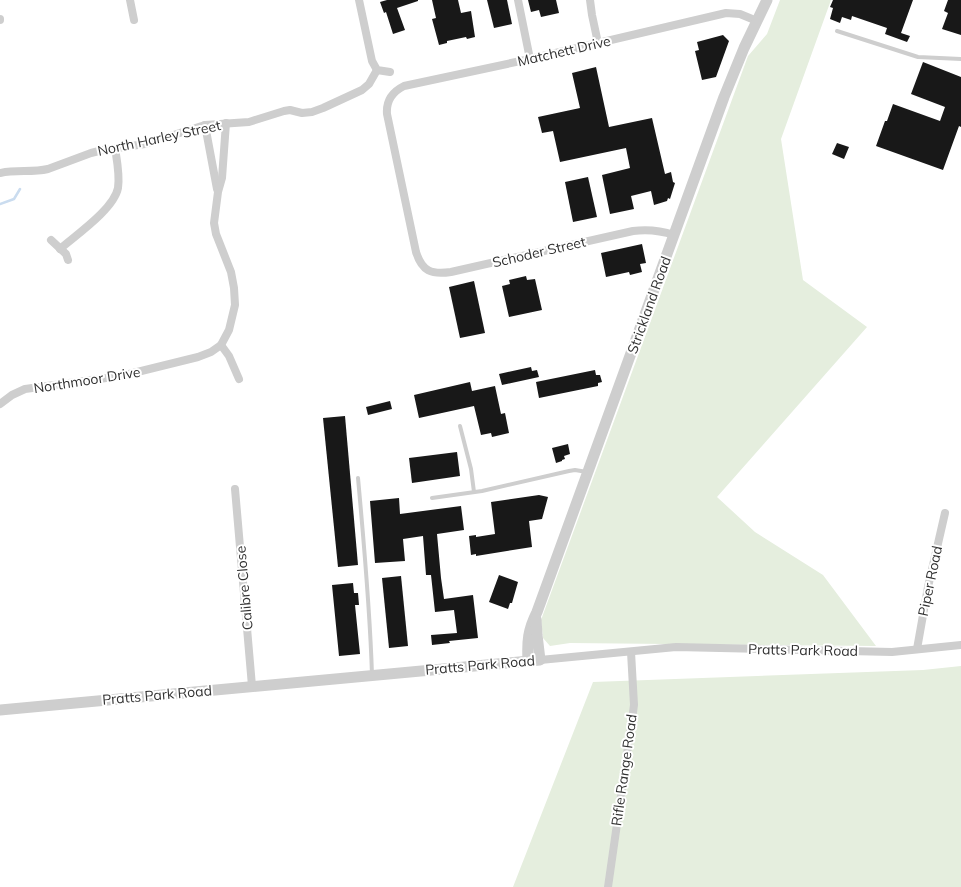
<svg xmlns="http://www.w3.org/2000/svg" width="961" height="887" viewBox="0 0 961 887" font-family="Mulish,sans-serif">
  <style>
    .green { fill: #e5eede }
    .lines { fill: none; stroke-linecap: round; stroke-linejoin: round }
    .stream { stroke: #cadcef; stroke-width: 2.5 }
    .building { fill: #181818 }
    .service { stroke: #cecece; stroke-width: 4 }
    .minor { stroke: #cecece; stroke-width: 8 }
    .tertiary { stroke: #cecece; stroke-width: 11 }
    .labels { text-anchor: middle; stroke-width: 4; stroke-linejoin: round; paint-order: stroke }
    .street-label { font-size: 14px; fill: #313131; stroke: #fff }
  </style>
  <rect width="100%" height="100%" fill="#fff"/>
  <g class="green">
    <path d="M780 0H831L781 139 803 280 867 327 717 497 755 532 823 575 876 646 570 643 550 646 543 638 541 620 748 56 767 34Z"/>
    <path d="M961 666V887H513L593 682 923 670Z"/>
  </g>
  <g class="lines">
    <path class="stream" d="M0 204 14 199 20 189"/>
  </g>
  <g class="building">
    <path d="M387 0H418V1L397 8 405 30 393 34 386 12 384 13 380 2Z"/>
    <path d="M432 0H458L461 13 471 11 475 37 467 39 466 37 447 41V43L439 45 432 19 436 18Z"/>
    <path d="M487 0H507L512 24 494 28Z"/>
    <path d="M528 0H556L559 13 541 17 539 10 531 12Z"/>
    <path d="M833 0H913L901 33 910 36 907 42 885 34 887 28 852 16 851 20 842 17 840 23 830 19 833 8 830 7Z"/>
    <path d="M948 0H961V35L942 29 948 13 944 11Z"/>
    <path d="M723 35 729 41 716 77 702 80 695 51 699 50 697 42Z"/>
    <path d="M923 62 961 77V127L959 126 943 170 876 146 885 121H887L893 104 940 121 945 107 911 94Z"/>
    <path d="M596 67 609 127 652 118 665 174 671 172 673 182 675 183 670 199 668 198 667 201 654 205 651 191 631 196 634 209 610 214 602 175 630 168 626 148 560 162 553 131 542 133 538 117 580 108 572 73Z"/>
    <path d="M837 143 849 147 844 159 832 154Z"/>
    <path d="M588 177 597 217 573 222 565 182Z"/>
    <path d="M642 244 646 263 640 264 642 272 630 275 629 272 606 277 601 253Z"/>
    <path d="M526 276 527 280 535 279 542 310 509 317 502 286 510 284 509 280Z"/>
    <path d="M474 281 485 333 460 338 449 287Z"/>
    <path d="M531 367 532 371 537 370 539 377 502 385 499 374Z"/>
    <path d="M595 370 596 375H600L602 382 598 383V386L539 398 536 382Z"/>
    <path d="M470 382 472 391 495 386 501 414 505 413 509 433 492 437 491 433 481 435 474 406 419 418 414 395Z"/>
    <path d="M390 401 392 409 368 415 366 407Z"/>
    <path d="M345 416 358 565 338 567 323 418Z"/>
    <path d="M568 444 570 454 564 456 565 459 562 460V461L556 463 552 448Z"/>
    <path d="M457 452 460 476 412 483 409 458Z"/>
    <path d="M539 495 548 497 542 519 529 521 532 547 476 556V554L471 555 469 536 476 535V537L495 534 491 502Z"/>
    <path d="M399 498 400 514 461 506 464 530 437 534 441 578 444 599 473 595 478 638 449 641 450 643 432 645 431 635 457 633 454 610 435 612 431 575H426L423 536 403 539 405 561 375 563 370 501Z"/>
    <path d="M499 575 518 582 512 603H510L508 609 489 602Z"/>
    <path d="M401 576 408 646 389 648 382 578Z"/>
    <path d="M353 583 354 593H358L359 605H355L360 654 339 656 332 585Z"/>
  </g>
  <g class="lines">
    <g class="service">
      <path d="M837 31 918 57 961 59"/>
      <path d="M460 426 471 469 474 492"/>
      <path d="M358 478C364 543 370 609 372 675"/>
      <path d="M432 498 482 491 569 471 575 470 587 472"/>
    </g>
    <g class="minor">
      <path d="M130 0 134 20"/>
      <path d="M359 0 372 61 377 70 390 72"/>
      <path d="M518 0 530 59"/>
      <path d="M590 0 592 15 598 43"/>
      <path d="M0 19V20"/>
      <path d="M205 125 217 189"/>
      <path d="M0 173C17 169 31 173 48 169L91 153 103 150 145 144 205 125 249 122 284 111 290 110 302 113 312 112 323 108 362 90 369 84 377 70"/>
      <path d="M674 235C659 230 648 229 633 231L451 272C431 275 422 271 416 252L387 114C386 101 392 92 404 86L530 59 726 13 740 14 757 21"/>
      <path d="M51 240 66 254 68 260"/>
      <path d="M60 249C76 235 114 209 118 188 120 175 117 161 115 148"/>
      <path d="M221 345 229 356 239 379"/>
      <path d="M0 404 12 395 25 389 121 376 198 357 211 352 221 345 229 330 235 305 234 288 231 272 216 234 214 223 218 192 222 178 226 123"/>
      <path d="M235 489 252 686"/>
      <path d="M917 649 928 587 945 513"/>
      <path d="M540 660 676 647 892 652 961 645"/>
      <path d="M608 887 634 705 631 652"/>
    </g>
    <g class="tertiary">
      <path d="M528 661C527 641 528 630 537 612L724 97 744 48 767 0"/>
      <path d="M0 710 540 660 537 635 536 619"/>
    </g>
  </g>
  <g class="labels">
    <g class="street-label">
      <text transform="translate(564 51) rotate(-13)" y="5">Matchett Drive</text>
      <text transform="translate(159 138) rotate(-12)" y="5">North Harley Street</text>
      <text transform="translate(539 252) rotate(-13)" y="5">Schoder Street</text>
      <text transform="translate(649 305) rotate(-70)" y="5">Strickland Road</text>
      <text transform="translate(87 380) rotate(-9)" y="5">Northmoor Drive</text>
      <text transform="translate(930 581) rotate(-78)" y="5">Piper Road</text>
      <text transform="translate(244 588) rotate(-95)" y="5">Calibre Close</text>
      <text transform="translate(803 650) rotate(1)" y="5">Pratts Park Road</text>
      <text transform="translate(480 665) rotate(-5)" y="5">Pratts Park Road</text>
      <text transform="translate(157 695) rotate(-5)" y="5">Pratts Park Road</text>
      <text transform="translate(624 770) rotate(-82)" y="5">Rifle Range Road</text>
    </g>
  </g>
</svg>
